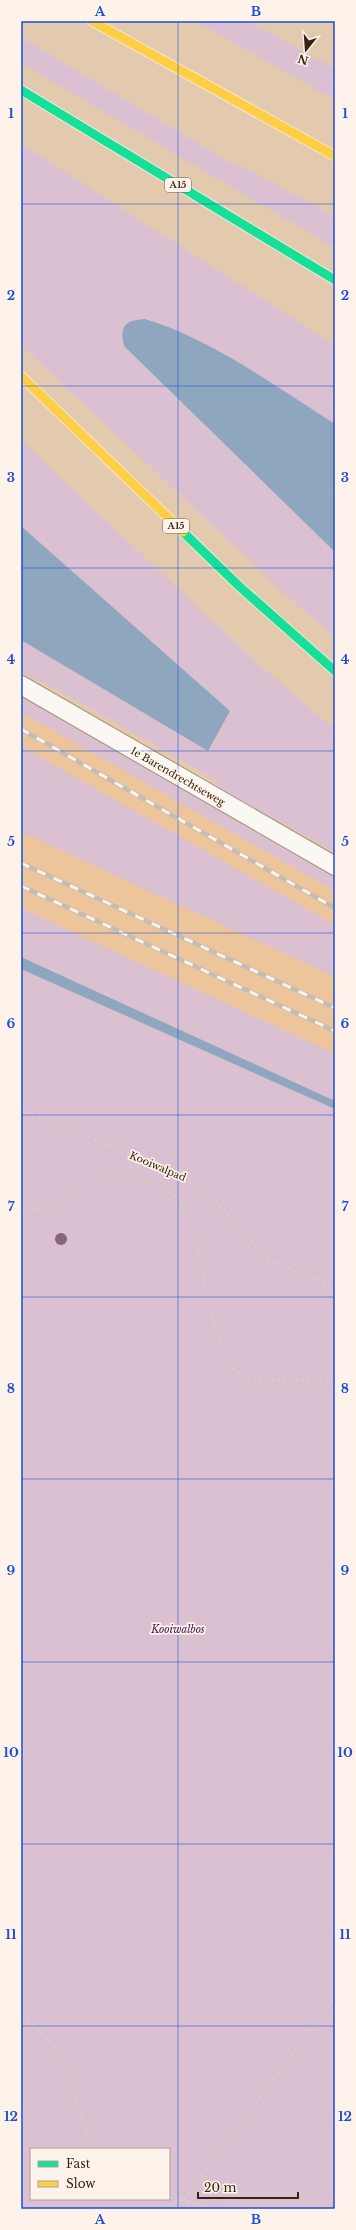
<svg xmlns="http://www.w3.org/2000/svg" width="356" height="2230" viewBox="0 0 356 2230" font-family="'Libre Baskerville',serif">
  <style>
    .built { fill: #ecc59a }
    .green { fill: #dac0d1; fill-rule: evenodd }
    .water { fill: #8ea7be }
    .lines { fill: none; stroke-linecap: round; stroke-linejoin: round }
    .lane-casing { stroke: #a4917c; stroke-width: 20 }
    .fast-casing { stroke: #f2e7db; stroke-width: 11 }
    .slow-casing { stroke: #f2e7db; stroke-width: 11 }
    .path { stroke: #d6cec5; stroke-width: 2.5; stroke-dasharray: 3 3; stroke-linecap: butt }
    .lane { stroke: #fbf7f3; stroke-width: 18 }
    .fast { stroke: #16e098; stroke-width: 9 }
    .slow { stroke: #ffcf43; stroke-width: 9 }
    .rail-casing { stroke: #c4bcb5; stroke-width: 4.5 }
    .rail { stroke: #fdf3ea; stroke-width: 3; stroke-dasharray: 9; stroke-linecap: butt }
    .tree { fill: #86657d }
    .grid { fill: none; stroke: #1d4ed8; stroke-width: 1; stroke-opacity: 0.55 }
    .labels { text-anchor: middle; stroke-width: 3.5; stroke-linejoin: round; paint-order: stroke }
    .shield { fill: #fdf3ea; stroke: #726251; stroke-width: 1 }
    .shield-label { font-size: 9px; font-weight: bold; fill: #362410 }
    .street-label { font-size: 10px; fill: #362410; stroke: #fdf3ea }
    .park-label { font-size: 10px; font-style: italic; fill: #3a1354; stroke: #fdf3ea }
    .neatline { fill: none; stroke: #1d4ed8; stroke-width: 1.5 }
    .grid-label { font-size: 13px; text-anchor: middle; font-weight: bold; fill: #1d4ed8 }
  </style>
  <rect width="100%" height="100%" fill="#e3caaf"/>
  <path class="built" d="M21 712 335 891V1054L21 908Z"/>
  <g class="green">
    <path d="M195 21H249L335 69V100Z"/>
    <path d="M21 37 231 163 250 170 335 217V248L21 63Z"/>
    <path d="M21 144 335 345V424L228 358 160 323 123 329 124 346 335 552V637L296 604 21 345Z"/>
    <path d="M21 440 256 662 335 729V852L220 789 214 779 60 691 21 672V640L208 751 230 712 21 526Z"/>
    <path d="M21 696 335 874V891L21 712Z"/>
    <path d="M21 746 335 925V977L21 832Z"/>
    <path d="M21 908 335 1054V2209H21ZM31 2149H169V2199H31Z"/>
  </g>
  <g class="water">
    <path d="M145 319C212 339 276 387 335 424V552L124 346C119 325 126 320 145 319Z"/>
    <path d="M21 526 230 711 208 751 21 640Z"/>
    <path d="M21 957 335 1101V1109L21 969Z"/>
  </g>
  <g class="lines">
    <g class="lane-casing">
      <path id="lane" d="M21 685 335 866"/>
    </g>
    <g class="fast-casing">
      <g id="fast">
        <path d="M21 90 335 280"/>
        <path d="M183 532 240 587 335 671"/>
      </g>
    </g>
    <g class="slow-casing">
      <g id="slow">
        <path d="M92 21 335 156"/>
        <path d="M21 376 183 532"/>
      </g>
    </g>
    <g class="path">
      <path d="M21 1110 187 1177 206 1190 268 1260 335 1286"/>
      <path d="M134 1174 141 1159"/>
      <path d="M21 1213 45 1208 112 1171 134 1174 164 1188 179 1200 191 1220 211 1313 227 1363 235 1371 250 1379 265 1381 335 1378"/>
      <path d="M21 2019 30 2022 57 2049 93 2149"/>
      <path d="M169 2197 219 2209"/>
      <path d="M184 2200 335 1997"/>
    </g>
    <use href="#lane" class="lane"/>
    <use href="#fast" class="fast"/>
    <use href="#slow" class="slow"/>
    <g class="rail-casing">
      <g id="rail">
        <path d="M21 729 335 908"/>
        <path d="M21 863 335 1008"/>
        <path d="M21 886 335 1031"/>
      </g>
    </g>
    <use href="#rail" class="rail"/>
  </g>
  <circle class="tree" cx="61" cy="1239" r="6"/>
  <path class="grid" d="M178 21V2209M21 204H335M21 386H335M21 568H335M21 751H335M21 933H335M21 1115H335M21 1297H335M21 1479H335M21 1662H335M21 1844H335M21 2026H335"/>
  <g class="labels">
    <g class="shield">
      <rect x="165" y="178" width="26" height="14" rx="3"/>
      <rect x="163" y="519" width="26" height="14" rx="3"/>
    </g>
    <g class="shield-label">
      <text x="178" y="188">A15</text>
      <text x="176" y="529">A15</text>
    </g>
    <g class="street-label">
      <text transform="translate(178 776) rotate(30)" y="4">1e Barendrechtseweg</text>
      <text transform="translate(158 1166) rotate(23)" y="4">Kooiwalpad</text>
    </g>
    <g class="park-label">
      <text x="178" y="1633">Kooiwalbos</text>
    </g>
  </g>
  <rect width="356" height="2230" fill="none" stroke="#fdf3ea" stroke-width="44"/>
  <rect x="30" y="2148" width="140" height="52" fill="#fdf3ea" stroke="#ada093"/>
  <rect x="38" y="2161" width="20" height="6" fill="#16e098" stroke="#ada093"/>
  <text x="66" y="2168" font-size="12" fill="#362410">Fast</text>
  <rect x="38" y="2181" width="20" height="6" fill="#ffcf43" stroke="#ada093"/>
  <text x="66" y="2188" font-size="12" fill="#362410">Slow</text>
  <g transform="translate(306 50) rotate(197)" stroke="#fdf3ea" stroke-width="3" paint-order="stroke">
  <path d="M0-3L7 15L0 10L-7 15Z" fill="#362410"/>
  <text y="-6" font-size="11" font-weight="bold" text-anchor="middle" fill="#362410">N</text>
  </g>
  <path d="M198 2192v6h100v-6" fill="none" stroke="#362410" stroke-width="2"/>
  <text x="204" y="2192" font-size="12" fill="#362410" stroke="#fdf3ea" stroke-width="3" paint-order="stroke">20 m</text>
  <rect x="22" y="22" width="312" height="2186" class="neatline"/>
  <g class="grid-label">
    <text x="100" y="16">A</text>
    <text x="256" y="16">B</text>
    <text x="11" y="118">1</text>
    <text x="345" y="118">1</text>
    <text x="11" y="300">2</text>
    <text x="345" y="300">2</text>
    <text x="11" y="482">3</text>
    <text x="345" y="482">3</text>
    <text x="11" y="664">4</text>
    <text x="345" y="664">4</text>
    <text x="11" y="846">5</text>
    <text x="345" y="846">5</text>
    <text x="11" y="1028">6</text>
    <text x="345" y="1028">6</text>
    <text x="11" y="1211">7</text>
    <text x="345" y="1211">7</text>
    <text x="11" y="1393">8</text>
    <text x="345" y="1393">8</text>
    <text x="11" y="1575">9</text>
    <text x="345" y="1575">9</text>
    <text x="11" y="1757">10</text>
    <text x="345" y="1757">10</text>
    <text x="11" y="1939">11</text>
    <text x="345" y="1939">11</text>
    <text x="11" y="2121">12</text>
    <text x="345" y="2121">12</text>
    <text x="100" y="2224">A</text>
    <text x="256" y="2224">B</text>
  </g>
</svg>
